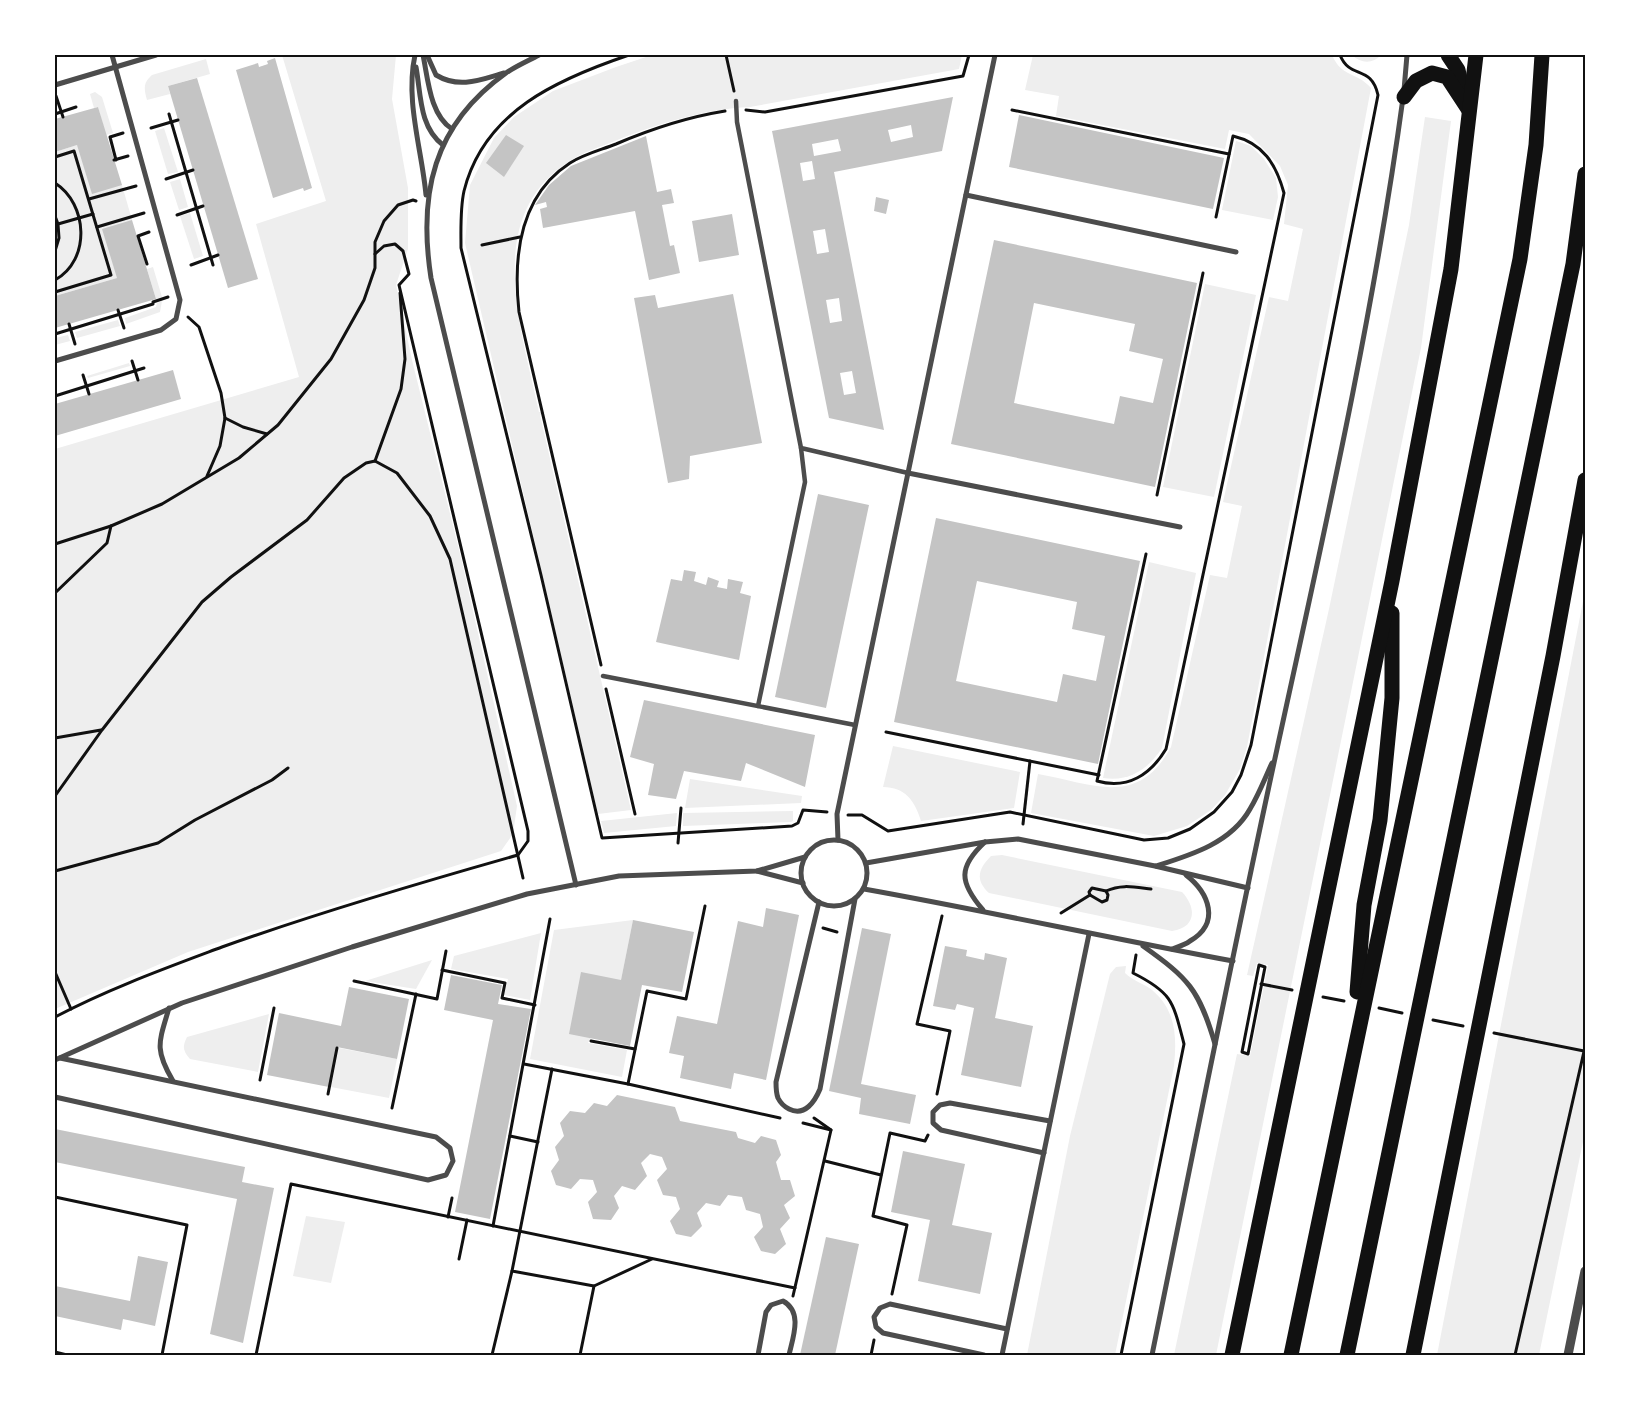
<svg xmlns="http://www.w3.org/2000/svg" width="1640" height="1410" viewBox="0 0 1640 1410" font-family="'Titillium Web',sans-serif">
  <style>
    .green { fill: #eee }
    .building { fill: #c4c4c4; fill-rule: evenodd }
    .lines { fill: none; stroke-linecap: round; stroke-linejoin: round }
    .path { stroke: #111; stroke-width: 3 }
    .pedestrian { stroke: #4c4c4c; stroke-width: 4.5 }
    .minor { stroke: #4c4c4c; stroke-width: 5 }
    .tertiary { stroke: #4c4c4c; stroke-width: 9 }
    .motorway { stroke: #111; stroke-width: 15 }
    .neatline { fill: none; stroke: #111; stroke-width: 2 }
  </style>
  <rect width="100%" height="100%" fill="#fff"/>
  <g class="green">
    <path d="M282 55H396L392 99 408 188V249L396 285 412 360 462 562 517 806 513 834 501 851 188 952 55 1009V449L299 377 256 224 326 201Z"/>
    <path d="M652 55H962L959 69 750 107C704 109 657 124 615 141 600 147 583 152 570 161 481 216 522 330 539 412H545L540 415 631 810 598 814 465 243 470 185 494 138 514 117 553 91 616 67Z"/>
    <path d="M1033 55H1332C1342 78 1356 71 1371 88L1247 747 1240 769 1225 795 1211 810 1187 826 1154 836 1031 813 1038 774C1094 784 1138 808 1171 747L1210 575 1227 578 1242 506 1223 502 1269 297 1288 301 1303 229 1284 224 1288 185 1280 166 1249 134 1229 130 1225 149 1056 116 1059 96 1025 90Z"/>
    <path d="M1352 55H1381C1373 64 1361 64 1352 55Z"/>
    <path d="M206 59 210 74 168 86 170 94 147 100C144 88 143 83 152 75Z"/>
    <path d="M95 92 102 97 113 133 106 135 98 107 94 108 90 94Z"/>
    <path d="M1425 117 1451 121 1421 348 1216 1355H1174L1237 1054 1250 1056 1268 965 1257 963 1253 976 1247 975 1329 609 1409 225Z"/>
    <path d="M164 128 178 172 168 174 155 131Z"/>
    <path d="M1236 141 1251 146 1264 159 1276 178 1278 197 1273 220 1222 210Z"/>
    <path d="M77 145 122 185 132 220 117 278 55 296V152Z"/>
    <path d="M180 179 188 207 179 210 170 182Z"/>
    <path d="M190 213 203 256 194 259 180 216Z"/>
    <path d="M153 267 162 297 156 299 147 269Z"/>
    <path d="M1205 284 1256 295 1214 497 1163 487Z"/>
    <path d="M162 301 160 312 126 324 125 318 156 307 157 303Z"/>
    <path d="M118 320 120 326 77 338 75 332Z"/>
    <path d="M68 335 70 341 55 345V338Z"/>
    <path d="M129 363 130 366 88 378 87 376Z"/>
    <path d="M1149 562 1196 573 1162 748C1148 769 1130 782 1103 778Z"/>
    <path d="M1585 591V1132L1539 1355H1437Z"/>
    <path d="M893 746 1020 772 1014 808 921 821C915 801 905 787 883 787Z"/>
    <path d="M690 779 802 796 801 803 685 808Z"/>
    <path d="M793 811V821L791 822 683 826V813Z"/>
    <path d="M677 813 676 826 604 833 601 821Z"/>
    <path d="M1002 855 1182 892C1197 908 1196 928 1172 931L989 893C975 880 978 869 991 856Z"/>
    <path d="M633 920 621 980 588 1043 627 1050 622 1077 530 1059 554 930Z"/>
    <path d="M541 933 530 1000 504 995 508 979 451 969 454 956Z"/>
    <path d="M432 960 416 989 365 981Z"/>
    <path d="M1126 966 1125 973C1133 981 1143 983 1152 990 1176 1010 1177 1037 1174 1066L1115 1355H1027L1070 1136 1110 974 1116 967Z"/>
    <path d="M269 1014 258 1072 190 1059C183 1051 182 1047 187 1037Z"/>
    <path d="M339 1048 397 1059 389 1098 331 1087Z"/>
    <path d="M306 1216 345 1222 331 1283 293 1276Z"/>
  </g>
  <g class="building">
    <path d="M275 58 312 188 304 191 303 188 273 198 236 70 258 63 259 67 268 64 267 61Z"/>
    <path d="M197 78 258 279 228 288 168 86Z"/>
    <path d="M953 97 942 151 834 172 884 430 829 418 772 131ZM911 125 913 137 891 142 888 130ZM838 139 841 151 814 156 812 144ZM812 161 815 179 803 181 800 163ZM825 229 829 252 817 254 813 231ZM839 298 842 321 830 323 826 300ZM852 371 856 393 844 395 840 373Z"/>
    <path d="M98 107 122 185 92 194 77 145 55 152V119Z"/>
    <path d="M1019 115 1224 158 1213 209 1009 167Z"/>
    <path d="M506 135 524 146 504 177 486 163Z"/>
    <path d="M646 136 657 192 671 189 674 203 662 205 670 246 674 245 680 273 649 280 635 211 543 228 540 209 547 207 546 202 535 205 549 185 571 166Z"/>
    <path d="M876 197 889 200 886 214 874 211Z"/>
    <path d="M732 214 739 255 699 262 692 221Z"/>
    <path d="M132 220 156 299 55 328V296L117 278 102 229Z"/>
    <path d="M994 240 1197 283 1155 487 951 444ZM1034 303 1135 324 1129 351 1163 359 1153 403 1120 396 1114 424 1014 403Z"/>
    <path d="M733 294 762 443 690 456 689 479 668 483 634 298 655 295 658 308Z"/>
    <path d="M173 370 181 399 55 436V404Z"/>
    <path d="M818 494 869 505 826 708 775 697Z"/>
    <path d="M936 518 1140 561 1098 764 894 722ZM977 581 1077 602 1072 629 1105 636 1096 681 1063 674 1057 702 956 681Z"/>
    <path d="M684 570 696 572 694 581 706 585 708 577 719 581 717 587 727 589 728 579 743 582 740 593 751 596 739 660 656 642 671 579 682 581Z"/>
    <path d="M644 700 815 735 805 787 746 763 741 781 684 771 676 799 648 795 654 764 630 757Z"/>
    <path d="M766 908 799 915 766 1080 734 1073 731 1089 680 1078 684 1056 669 1053 677 1016 717 1024 738 921 763 927Z"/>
    <path d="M633 920 694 932 682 992 642 985 630 1046 569 1034 581 972 621 980Z"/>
    <path d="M862 928 891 934 861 1084 916 1095 910 1124 859 1114 861 1098 829 1091Z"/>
    <path d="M945 946 967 950 966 956 984 960 985 953 1007 958 995 1018 1033 1026 1021 1087 961 1075 974 1008 957 1004 955 1010 933 1006Z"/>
    <path d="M451 975 502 985 498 1004 531 1009 490 1219 455 1212 493 1020 444 1010Z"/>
    <path d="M349 987 409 999 397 1059 337 1047 329 1087 267 1075 279 1013 341 1026Z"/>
    <path d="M617 1095 675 1107 680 1121 736 1132 738 1138 755 1143 761 1136 776 1140 781 1155 776 1162 781 1180H790L795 1196 784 1205 790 1218 780 1229 786 1244 775 1254 761 1251 754 1237 763 1227 760 1214 746 1210 742 1197 728 1195 720 1206 706 1203 697 1213 702 1226 691 1237 676 1234 670 1221 680 1209 676 1197 663 1195 657 1180 667 1169 662 1157 650 1154 641 1163 647 1176 635 1190 622 1186 614 1196 619 1208 611 1220 593 1219 588 1202 597 1192 593 1180 580 1179 571 1189 556 1185 551 1171 559 1160 555 1147 564 1136 560 1123 570 1111 585 1113 594 1103 607 1106Z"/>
    <path d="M55 1129 245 1167 242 1182 274 1188 243 1343 210 1334 237 1199 55 1162Z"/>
    <path d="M903 1151 965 1164 952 1225 992 1233 980 1294 918 1281 930 1220 891 1212Z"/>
    <path d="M826 1237 859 1244 835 1355H800Z"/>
    <path d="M138 1256 168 1262 155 1326 123 1319 121 1330 55 1316V1286L130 1301Z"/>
  </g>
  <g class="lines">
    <g class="path">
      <path d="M629 55C558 79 484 111 464 191 460 209 461 230 461 248L541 575 602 838 792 826 798 823 803 810 827 812"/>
      <path d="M726 55 734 91"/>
      <path d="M56 96 63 117"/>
      <path d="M746 110 765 112 963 76 969 55"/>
      <path d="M1012 110 1229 154"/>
      <path d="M55 114 76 107"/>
      <path d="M169 114 213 265"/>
      <path d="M151 128 178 120"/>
      <path d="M55 157 74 151 111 275 55 292"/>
      <path d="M114 160 128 156"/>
      <path d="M116 160 110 137 123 133"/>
      <path d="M166 179 193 170"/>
      <path d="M55 183C88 204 91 260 55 280"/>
      <path d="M89 199 136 186"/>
      <path d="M177 215 203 206"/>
      <path d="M55 216 58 224"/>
      <path d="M97 227 144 213"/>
      <path d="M482 245 520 237"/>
      <path d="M55 251 59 238 58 224 93 214"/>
      <path d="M147 264 138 236 149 232"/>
      <path d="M191 265 218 255"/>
      <path d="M118 310 124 328"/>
      <path d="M188 317 199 327 221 393 225 418 220 446 207 476"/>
      <path d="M69 324 75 344"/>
      <path d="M55 334 153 304V302L168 297"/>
      <path d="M132 361 138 380"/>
      <path d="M83 375 89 394"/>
      <path d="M55 396 144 368"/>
      <path d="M225 418 243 427 267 434"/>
      <path d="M375 461 401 389 405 359 400 293"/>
      <path d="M1157 495 1203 273"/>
      <path d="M55 544 111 526"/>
      <path d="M1146 554 1097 781C1128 790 1151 774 1166 749L1284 193C1276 164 1263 143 1233 136L1216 217"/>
      <path d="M55 593 107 543 111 526 162 504 239 458 278 425 331 359 364 300 375 268V242L384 221 398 205 413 200 416 201"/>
      <path d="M601 665 519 312C513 257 519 196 570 163 584 154 601 150 616 144 651 129 688 117 725 111"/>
      <path d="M606 689 635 814"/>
      <path d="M886 732 1099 775"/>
      <path d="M55 738 101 730"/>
      <path d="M55 796 102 730 202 602 231 577 307 520 344 478 366 463 375 461 397 473 430 516 450 559 523 878"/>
      <path d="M848 815H862L888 831 1010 812 1144 840 1168 838 1190 829 1214 812 1232 792 1241 775 1251 745 1378 95C1371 64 1350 80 1340 55"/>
      <path d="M1023 824 1030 761"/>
      <path d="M678 843 681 808"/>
      <path d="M55 871 158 843 195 820 272 780 288 768"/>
      <path d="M1090 895 1102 902 1107 900 1108 895 1106 891"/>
      <path d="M1061 913 1090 895 1089 892 1092 888 1106 891C1121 884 1134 887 1151 889"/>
      <path d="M823 928 837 932"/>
      <path d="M1259 965 1265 967 1248 1054 1242 1052Z"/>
      <path d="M442 970 505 983 502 998 535 1005"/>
      <path d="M55 972 71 1009"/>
      <path d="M354 981 437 999 446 951"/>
      <path d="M1261 984 1292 990"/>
      <path d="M1323 997 1344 1001"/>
      <path d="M1379 1008 1402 1013"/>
      <path d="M55 1017C108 989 166 968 222 947 320 912 419 883 518 855L528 841V831L399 285 409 274 403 251 395 244 384 246 375 254"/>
      <path d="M1433 1020 1463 1026"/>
      <path d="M1494 1033 1584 1051"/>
      <path d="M591 1041 635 1049"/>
      <path d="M524 1064 628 1084 780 1118"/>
      <path d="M552 1069 512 1271 594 1286"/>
      <path d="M260 1080 274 1008"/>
      <path d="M628 1084 647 991 686 999 705 906"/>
      <path d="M328 1094 337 1048"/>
      <path d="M937 1094 950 1031 917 1024 942 916"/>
      <path d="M392 1108 416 994"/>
      <path d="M803 1123 831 1130"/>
      <path d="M510 1136 538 1142"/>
      <path d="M825 1161 881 1175"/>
      <path d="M55 1197 187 1225 162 1355"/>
      <path d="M448 1217 452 1198"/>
      <path d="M493 1226 550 919"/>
      <path d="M459 1259 467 1220"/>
      <path d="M892 1294 907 1225 873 1216 890 1133 925 1141 928 1135"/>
      <path d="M793 1296 831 1130 814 1118"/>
      <path d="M55 1352 67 1355"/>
      <path d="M256 1355 291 1184 795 1288"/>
      <path d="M492 1355 512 1271"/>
      <path d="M580 1355 594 1286 652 1259"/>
      <path d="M871 1355 874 1340"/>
      <path d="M1121 1355 1184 1044C1173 1002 1173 993 1133 973L1136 955"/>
      <path d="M1515 1355 1585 1047"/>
    </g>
    <g class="pedestrian">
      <path d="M736 101 737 122 801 448 908 473"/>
      <path d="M603 676 855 725"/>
      <path d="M758 706 805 482 801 448"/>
    </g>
    <g class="minor">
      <path d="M415 55C405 101 422 150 426 195"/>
      <path d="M423 55C428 79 430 115 452 129"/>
      <path d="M427 55 436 75C459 89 480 80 504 73"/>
      <path d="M539 55C528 61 516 66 506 73 433 125 418 194 431 278L576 885"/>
      <path d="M416 67C421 94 419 127 443 145"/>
      <path d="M55 85 156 55"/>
      <path d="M1404 90 1407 55"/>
      <path d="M966 195 1236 252"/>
      <path d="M55 361 161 330 176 319 180 300 112 55"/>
      <path d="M908 473 1180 527"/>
      <path d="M838 840 837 814 995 55"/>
      <circle cx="834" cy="873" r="33"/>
      <path d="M866 863 985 842 1018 839 1155 866 1248 888"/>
      <path d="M1156 866C1191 855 1231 843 1250 809 1259 794 1265 778 1272 763"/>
      <path d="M757 871 803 883"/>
      <path d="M864 889C987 911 1109 938 1233 961"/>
      <path d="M819 902 776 1082C776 1087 776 1093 778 1098 780 1102 785 1107 789 1109 805 1117 815 1101 820 1089L855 899"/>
      <path d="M983 910C959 882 958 867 985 842"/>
      <path d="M1143 946C1188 978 1199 989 1215 1044"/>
      <path d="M1172 949C1178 947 1185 945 1190 941 1221 923 1209 893 1186 875"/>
      <path d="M169 1008C159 1042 154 1049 173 1081"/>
      <path d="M55 1060 182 1003 352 947 527 894 619 876 757 871 805 857"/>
      <path d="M55 1097 428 1180 446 1175 453 1161 450 1148 436 1137 60 1058"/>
      <path d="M1044 1153 941 1130 933 1123V1112L940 1105 950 1103 1050 1121"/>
      <path d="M758 1355 766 1312 771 1305 783 1301C803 1312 793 1337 789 1355"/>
      <path d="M984 1355 883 1333 876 1327 874 1317 880 1308 890 1304 1007 1329"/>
      <path d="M1002 1355 1089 934"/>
      <path d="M1152 1355C1193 1153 1233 951 1277 749 1324 533 1373 318 1403 98"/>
    </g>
    <path class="tertiary" d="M1568 1355 1585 1271"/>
    <g class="motorway">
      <path d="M1448 55 1458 70 1464 95"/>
      <path d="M1404 97 1416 81 1432 73 1447 77 1468 109"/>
      <path d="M1357 992 1364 905 1380 820 1392 698V613"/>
      <path d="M1232 1355 1392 581 1451 269 1476 55"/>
      <path d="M1291 1355 1520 259 1536 145 1542 55"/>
      <path d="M1347 1355 1573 264 1585 174"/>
      <path d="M1413 1355 1553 656 1585 480"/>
    </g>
  </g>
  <rect width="1640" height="1410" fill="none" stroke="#ffffff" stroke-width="112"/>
  <rect x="56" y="56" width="1528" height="1298" class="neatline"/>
</svg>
